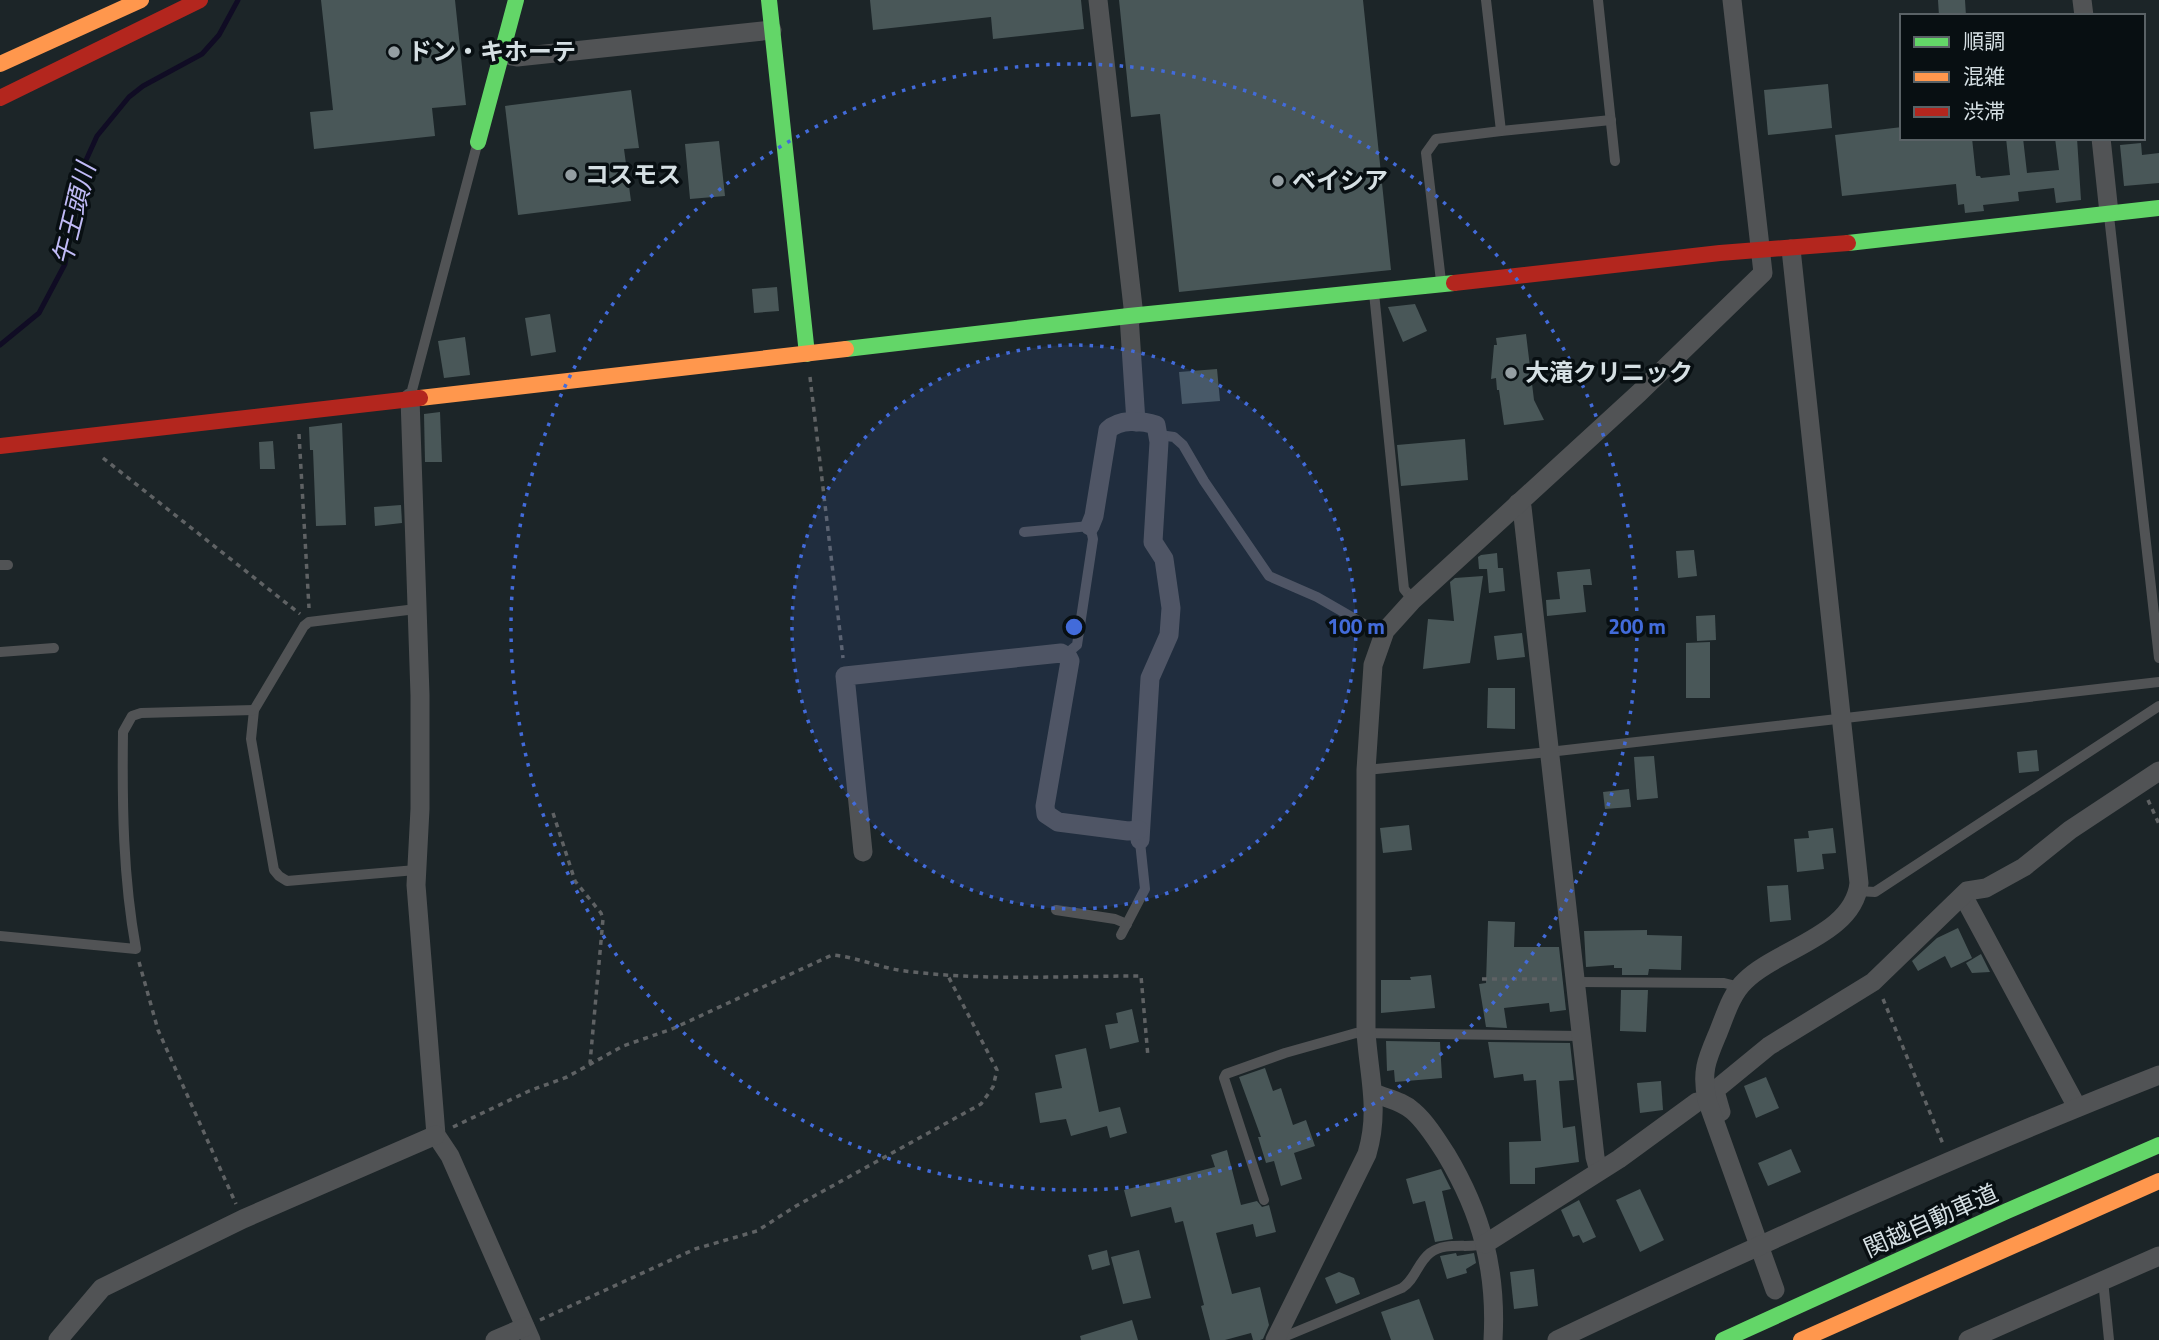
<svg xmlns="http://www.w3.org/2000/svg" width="2159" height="1340" viewBox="0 0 2159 1340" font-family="'Titillium Web','Noto Sans JP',sans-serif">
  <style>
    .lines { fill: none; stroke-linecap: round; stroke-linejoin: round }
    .stream { stroke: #100c24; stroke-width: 5 }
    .building { fill: #495758 }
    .path { stroke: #5f6264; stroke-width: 3.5; stroke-dasharray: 5 5; stroke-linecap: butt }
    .lane { stroke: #515355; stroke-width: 10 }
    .street { stroke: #515355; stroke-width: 19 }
    .fast { stroke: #63d668; stroke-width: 16 }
    .slow { stroke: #ff974d; stroke-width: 16 }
    .jam { stroke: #b3261e; stroke-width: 16 }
    .ring { fill: none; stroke: #426bda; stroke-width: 3.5; stroke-dasharray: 3.5 7 }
    .poi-dot { fill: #949ea2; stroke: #080f12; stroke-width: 2.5 }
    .labels { text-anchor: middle; stroke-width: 7; stroke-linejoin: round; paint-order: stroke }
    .poi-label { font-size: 24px; font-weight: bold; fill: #d5dfe3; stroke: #080f12; text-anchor: start }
    .street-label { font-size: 24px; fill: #d5dfe3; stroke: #080f12 }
    .water-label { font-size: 26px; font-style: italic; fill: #c1bbf7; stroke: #080f12 }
    .centre { fill: #426bda; stroke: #080f12; stroke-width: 3.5 }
    .ring-label { font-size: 21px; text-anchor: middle; font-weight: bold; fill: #426bda; stroke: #080f12; stroke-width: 7; stroke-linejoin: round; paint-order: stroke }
  </style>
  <rect width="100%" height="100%" fill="#1c2528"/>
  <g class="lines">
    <path class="stream" d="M0 345 39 313 65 264 82 169 97 136 129 97 143 86 202 54 219 35 238 0"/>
  </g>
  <g class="building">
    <path d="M321 0H455L466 105 432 108 435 136 314 149 310 112 333 110Z"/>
    <path d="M870 0H1081L1084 29 993 39 991 17 873 30Z"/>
    <path d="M1119 0H1363L1391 270 1179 292 1160 114 1131 117Z"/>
    <path d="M1938 0H1965L1966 16H1939Z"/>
    <path d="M1828 84 1832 128 1768 135 1764 90Z"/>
    <path d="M631 90 639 148 624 149 631 201 518 215 505 106Z"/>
    <path d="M1902 127V138H1972L1976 176H1980L1981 178 2010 175 2006 138H2023L2027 173 2059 170 2055 138H2077L2081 200 2056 203 2054 188 2018 192 2019 201 1983 205 1984 211 1965 213 1964 204 1958 205 1956 184 1842 196 1835 135Z"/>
    <path d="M719 141 725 196 690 199 685 144Z"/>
    <path d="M2141 143 2142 155 2159 153V183L2124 186 2120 145Z"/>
    <path d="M777 287 779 311 754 313 752 289Z"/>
    <path d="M1415 304 1427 331 1403 342 1388 307Z"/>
    <path d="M550 314 556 352 531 356 525 318Z"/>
    <path d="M1526 334 1534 400 1544 420 1504 425 1499 390H1497L1496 378 1491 379 1494 345H1497L1496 338Z"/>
    <path d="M465 337 470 375 444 378 438 341Z"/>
    <path d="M1217 369 1220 401 1182 404 1179 372Z"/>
    <path d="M440 412 442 462H425L424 414Z"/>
    <path d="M342 423 346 525 316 526 313 450H310L309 427Z"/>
    <path d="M1465 439 1468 480 1401 486 1397 445Z"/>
    <path d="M273 441 275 469H260L259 442Z"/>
    <path d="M401 505 402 523 375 526 374 507Z"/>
    <path d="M1694 550 1697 576 1678 578 1676 551Z"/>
    <path d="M1497 553 1498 568H1503L1505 591 1489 593 1487 569H1489H1479L1478 557 1481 555Z"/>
    <path d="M1590 569 1592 585H1583L1586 612 1547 616 1546 600 1560 599 1557 572Z"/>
    <path d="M1483 576 1470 663 1423 669 1428 619 1454 621 1450 582 1455 578Z"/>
    <path d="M1715 615 1716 640 1697 641 1696 616Z"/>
    <path d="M1522 633 1525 657 1497 660 1494 636Z"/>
    <path d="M1710 642V698H1686V643Z"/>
    <path d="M1488 688H1515V729L1487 728Z"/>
    <path d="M2037 750 2039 771 2019 773 2017 752Z"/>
    <path d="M1654 756 1658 798 1637 800 1634 757Z"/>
    <path d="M1629 789 1631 807 1605 809 1603 792Z"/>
    <path d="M1409 825 1412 850 1383 853 1380 828Z"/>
    <path d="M1833 828 1836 853 1822 854 1824 869 1797 872 1794 839 1809 838 1808 831Z"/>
    <path d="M1788 885 1791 920 1770 922 1767 886Z"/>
    <path d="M1488 921 1515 922 1514 947H1559L1566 1010 1550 1012 1549 1003 1504 1008 1507 1028 1486 1027 1479 984 1486 983Z"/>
    <path d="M1958 928 1972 958 1951 968 1945 956 1918 971 1912 961 1937 938Z"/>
    <path d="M1647 930V935L1682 936 1681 970 1649 969 1648 975H1622V968H1614V965L1586 967 1584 931Z"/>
    <path d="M1981 954 1990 972 1972 973 1966 963Z"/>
    <path d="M1431 975 1435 1008 1381 1013V980H1411L1410 977Z"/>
    <path d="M1621 990H1648L1646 1032 1620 1031Z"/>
    <path d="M1132 1009 1139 1042 1110 1049 1105 1025 1118 1023 1116 1013Z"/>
    <path d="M1386 1041 1440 1042 1442 1078 1395 1082 1394 1070 1387 1071Z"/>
    <path d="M1488 1042 1570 1043 1574 1080 1559 1081 1563 1128 1575 1126 1579 1162 1535 1168V1184H1510L1509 1142 1541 1141 1536 1080 1524 1081 1523 1074 1494 1078Z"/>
    <path d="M1086 1048 1099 1112 1120 1107 1127 1133 1110 1138 1107 1126 1071 1136 1066 1119 1040 1123 1035 1093 1062 1088 1055 1055Z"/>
    <path d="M1265 1068 1273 1091 1281 1088 1293 1125 1306 1120 1315 1146 1294 1153 1302 1179 1281 1186 1274 1161 1266 1163 1258 1137H1261L1239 1077Z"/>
    <path d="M1766 1077 1779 1108 1756 1118 1744 1086Z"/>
    <path d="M1661 1081 1663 1110 1640 1113 1637 1083Z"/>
    <path d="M1791 1149 1801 1172 1768 1186 1758 1163Z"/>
    <path d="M1227 1150 1241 1205 1257 1201 1262 1207 1269 1205 1276 1232 1256 1237 1253 1224 1216 1233 1232 1294 1260 1287 1269 1325 1263 1339 1260 1340H1253L1251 1333 1225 1340H1210L1201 1306 1204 1305 1183 1221 1175 1223 1171 1207 1131 1217 1124 1190 1215 1167 1211 1155Z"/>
    <path d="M1441 1169 1451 1189 1442 1191 1453 1239 1435 1242 1425 1201 1413 1204 1406 1179Z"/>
    <path d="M1640 1189 1664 1240 1640 1252 1616 1200Z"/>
    <path d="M1579 1200 1596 1237 1583 1243 1579 1235 1573 1237 1561 1210Z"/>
    <path d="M1107 1250 1110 1265 1092 1270 1088 1255Z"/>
    <path d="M1139 1250 1151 1298 1123 1304 1111 1257Z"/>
    <path d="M1456 1253 1457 1256 1474 1253 1476 1263 1466 1269 1467 1273 1447 1279 1440 1256Z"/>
    <path d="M1534 1269 1538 1306 1514 1309 1510 1272Z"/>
    <path d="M1339 1272 1354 1278 1360 1294 1336 1304 1325 1278Z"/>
    <path d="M1419 1299 1434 1340H1391L1381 1312Z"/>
    <path d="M1132 1320 1138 1340H1081L1080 1336Z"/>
  </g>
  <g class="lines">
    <g class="path">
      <path d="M810 377 843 658"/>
      <path d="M299 434 309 608"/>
      <path d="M103 458 300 614"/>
      <path d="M2148 800 2159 824"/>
      <path d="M553 813 575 881 601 913 603 919 590 1063"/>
      <path d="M139 962 158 1030 236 1204"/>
      <path d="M1482 979H1557"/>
      <path d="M1883 999 1943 1144"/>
      <path d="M453 1127 529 1091 567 1077 623 1046 672 1029 832 955C857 957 880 968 905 971 981 981 1064 976 1141 976L1148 1057"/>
      <path d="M540 1320 695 1249 757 1231 796 1206 981 1104 993 1087 997 1070 947 974"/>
    </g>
    <g class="lane">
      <path d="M1598 0 1615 161"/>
      <path d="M1501 131 1611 120"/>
      <path d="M2109 216 2159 658"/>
      <path d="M1441 281 1426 153 1436 139 1501 131 1486 0"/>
      <path d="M1374 293 1404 589 1413 600"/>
      <path d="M411 394 477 145"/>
      <path d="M1159 435 1174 437 1183 445 1204 481 1269 576 1317 597 1383 635"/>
      <path d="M1024 532 1090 526 1093 539 1077 645 1065 655"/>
      <path d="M0 565H8"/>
      <path d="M0 652 54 648"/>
      <path d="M1366 770 1549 752 2159 682"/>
      <path d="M416 870 287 881 279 876 274 870 251 739 254 710 304 626 309 622 416 609"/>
      <path d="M1858 891 1875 892 2159 706"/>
      <path d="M1056 910 1115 919 1127 924"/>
      <path d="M1121 935 1145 889 1140 842"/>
      <path d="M0 936 136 949C123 877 122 805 123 732L132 716 141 713 254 710"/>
      <path d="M1577 982 1724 983 1740 987"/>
      <path d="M1264 1200 1224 1078 1226 1074 1285 1053 1356 1033 1582 1036"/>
      <path d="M2103 1280 2109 1340"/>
      <path d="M1279 1333 1286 1336 1402 1288C1415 1280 1418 1262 1430 1253 1446 1241 1468 1249 1485 1244"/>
    </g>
    <g class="street">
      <path d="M1098 0 1134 316"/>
      <path d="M2082 0 2084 16"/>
      <path d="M502 54 517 57 772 30"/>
      <path d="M2101 138 2109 213"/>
      <path d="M1129 316 1136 422"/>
      <path d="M410 398 420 695V809L416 885 436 1135 450 1156 531 1340"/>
      <path d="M1518 503 1522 507 1595 1157 1597 1164 1602 1169"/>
      <path d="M1090 526 1094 516 1108 430C1119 419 1141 420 1156 425L1159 442 1153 542 1164 559 1171 608 1169 635 1150 678 1140 840"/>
      <path d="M863 852 845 676 1061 653 1068 657 1070 661 1045 806 1046 814 1058 822 1128 831 1139 830"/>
      <path d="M1966 901 2077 1107"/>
      <path d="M1374 1093C1388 1099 1402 1101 1413 1111 1426 1122 1437 1140 1446 1154 1482 1214 1497 1271 1493 1340"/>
      <path d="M1721 1112 1715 1091 1719 1087 1769 1046 1873 982 1967 891 1986 888 2024 867 2070 830 2159 771"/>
      <path d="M1485 1244 1619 1159 1697 1102 1707 1100"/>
      <path d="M1775 1290 1707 1100C1701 1071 1707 1059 1718 1033 1725 1016 1731 994 1745 981 1777 949 1854 935 1859 883L1791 249"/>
      <path d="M58 1340 102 1288 243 1219 436 1135"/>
      <path d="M495 1340 525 1327"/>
      <path d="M1275 1340 1367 1154C1380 1110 1369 1077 1366 1032V770L1373 665 1385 631 1413 600 1639 393 1763 273 1732 0"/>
      <path d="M1557 1340C1755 1246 1955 1155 2159 1075"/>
      <path d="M1968 1340 2159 1256"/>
    </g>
    <g class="fast">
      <path d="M769 0 807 354"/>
      <path d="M478 142 516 0"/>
      <path d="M1848 243 2159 208"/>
      <path d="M846 349 1129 316 1454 283"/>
      <path d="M1723 1340 2007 1211 2159 1145"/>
    </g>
    <g class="slow">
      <path d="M0 64 141 0"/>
      <path d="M420 398 846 349"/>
      <path d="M1801 1340 2159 1181"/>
    </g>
    <g class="jam">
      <path d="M0 98 200 0"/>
      <path d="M1454 283 1720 253 1848 243"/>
      <path d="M0 446 420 398"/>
    </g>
  </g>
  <circle cx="1074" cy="627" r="282" fill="#426bda" fill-opacity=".12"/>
  <g class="ring">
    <circle cx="1074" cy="627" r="282"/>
    <circle cx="1074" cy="627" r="563"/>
  </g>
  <g class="poi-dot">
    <circle cx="394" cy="52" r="7"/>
    <circle cx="571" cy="175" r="7"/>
    <circle cx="1278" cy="181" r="7"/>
    <circle cx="1511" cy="373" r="7"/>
  </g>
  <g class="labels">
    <g class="poi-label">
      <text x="408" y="60">ドン・キホーテ</text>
      <text x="585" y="183">コスモス</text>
      <text x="1292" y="189">ベイシア</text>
      <text x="1525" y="381">大滝クリニック</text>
    </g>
    <g class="street-label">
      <text transform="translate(1931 1221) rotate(-24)" y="8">関越自動車道</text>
    </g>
    <g class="water-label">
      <text transform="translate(74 214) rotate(-76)" y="9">午王頭川</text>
    </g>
  </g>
  <circle cx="1074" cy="627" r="10" class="centre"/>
  <g class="ring-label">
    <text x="1356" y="634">100 m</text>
    <text x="1637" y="634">200 m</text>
  </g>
  <rect x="1900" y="14" width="245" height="126" fill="#080f12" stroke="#5a6266" stroke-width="2"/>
  <rect x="1914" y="37" width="35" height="10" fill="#63d668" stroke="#5a6266" stroke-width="2"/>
  <text x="1963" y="49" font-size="21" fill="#d5dfe3">順調</text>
  <rect x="1914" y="72" width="35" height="10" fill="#ff974d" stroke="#5a6266" stroke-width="2"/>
  <text x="1963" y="84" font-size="21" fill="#d5dfe3">混雑</text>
  <rect x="1914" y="107" width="35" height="10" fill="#b3261e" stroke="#5a6266" stroke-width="2"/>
  <text x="1963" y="119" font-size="21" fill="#d5dfe3">渋滞</text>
</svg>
